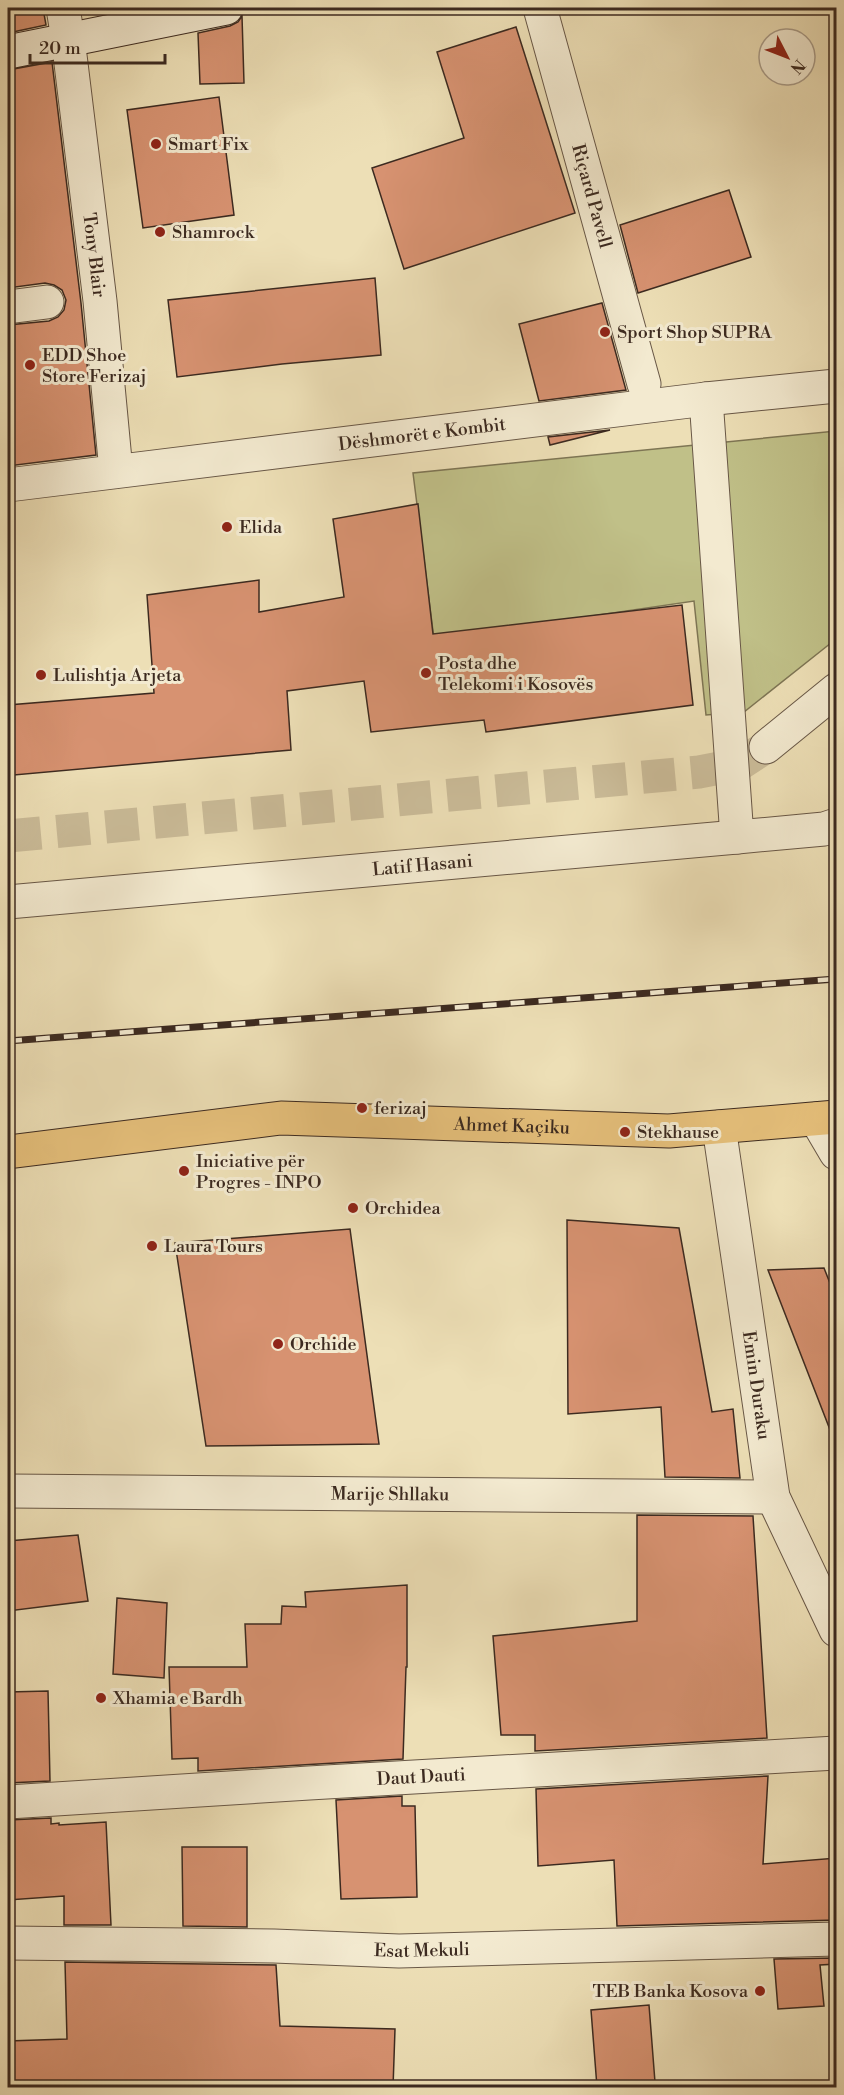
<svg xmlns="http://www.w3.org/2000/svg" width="844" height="2095" viewBox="0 0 844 2095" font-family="'Libre Bodoni',serif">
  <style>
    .green { fill: #c0c088; stroke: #7e7554; stroke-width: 1.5 }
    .building { fill: #d79271; stroke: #3c2a20; stroke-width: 1.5 }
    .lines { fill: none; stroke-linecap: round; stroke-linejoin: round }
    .street-tunnel { stroke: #cabb98; stroke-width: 33; stroke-dasharray: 33 16; stroke-linecap: butt }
    .street-casing { stroke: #685746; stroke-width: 35 }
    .secondary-casing { stroke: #3c2a20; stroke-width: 35 }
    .primary-casing { stroke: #3c2a20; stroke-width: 35 }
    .street { stroke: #f3ead0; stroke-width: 33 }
    .secondary { stroke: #f3ead0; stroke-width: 33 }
    .primary { stroke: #e6c07b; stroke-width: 33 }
    .rail-casing { stroke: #3c2a20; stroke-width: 7 }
    .rail { stroke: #f3ead0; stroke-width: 4.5; stroke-dasharray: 14; stroke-linecap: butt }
    .poi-dot { fill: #8f2418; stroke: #f3ead0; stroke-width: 2 }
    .labels { text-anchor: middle; stroke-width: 6; stroke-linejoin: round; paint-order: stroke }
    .poi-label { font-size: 18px; fill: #3c2a20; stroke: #f3ead0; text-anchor: start }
    .street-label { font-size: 18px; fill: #3c2a20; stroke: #f3ead0 }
  </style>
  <rect width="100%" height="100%" fill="#eddfb6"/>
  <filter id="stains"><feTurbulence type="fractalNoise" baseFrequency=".00333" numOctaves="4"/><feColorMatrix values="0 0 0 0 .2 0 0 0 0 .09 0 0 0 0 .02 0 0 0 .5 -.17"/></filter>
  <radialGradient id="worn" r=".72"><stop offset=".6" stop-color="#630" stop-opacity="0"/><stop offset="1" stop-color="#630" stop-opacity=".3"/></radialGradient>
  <path class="green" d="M836 431V639L744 712 706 715 694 601 434 639 413 473Z"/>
  <g class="building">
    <path d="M8 8H43L46 25 8 33Z"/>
    <path d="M242 16 244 83 200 84 198 33 230 26 238 22Z"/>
    <path d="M516 27 575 213 404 269 372 168 464 138 437 52Z"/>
    <path d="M52 62 81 303 96 455 8 466V325L49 321 58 317 64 310 66 300 62 290 54 285 45 283 8 288V70Z"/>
    <path d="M219 97 234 215 143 228 127 110Z"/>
    <path d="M729 190 751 257 638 293 620 225Z"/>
    <path d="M375 278 381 355 282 364 177 377 168 300Z"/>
    <path d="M602 303 626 390 539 401 519 324Z"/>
    <path d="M610 430 550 445 548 437Z"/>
    <path d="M418 504 433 634 682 605 693 705 486 732 484 720 371 732 364 681 287 691 291 750 14 775 8 725V705L154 693 147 595 259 580V612L344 597 333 519Z"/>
    <path d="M567 1220 679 1228 712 1412 733 1409 740 1478 665 1477 661 1407 568 1414Z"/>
    <path d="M350 1229 379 1444 206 1446 175 1243Z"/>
    <path d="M824 1268 837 1301V1439L834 1440 768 1270Z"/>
    <path d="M637 1515 753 1516 767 1738 535 1751V1735H501L493 1636 637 1621Z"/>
    <path d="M78 1535 88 1601 8 1611V1541Z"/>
    <path d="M407 1585V1667H406L403 1759 198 1771V1758L172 1759 169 1667H247L245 1624H281L282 1606 306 1607 305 1592Z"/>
    <path d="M117 1598 167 1603 164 1678 113 1674Z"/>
    <path d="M48 1691 50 1781 8 1783V1692Z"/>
    <path d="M768 1776 763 1864 837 1858V1920L617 1926 614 1860 538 1866 536 1789Z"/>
    <path d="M402 1796V1806H415L417 1897 341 1899 336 1800Z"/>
    <path d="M51 1818V1824L59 1823V1825L106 1822 111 1925H64V1896L8 1900V1820Z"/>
    <path d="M182 1847H247V1927L183 1926Z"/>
    <path d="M837 1958V1964L820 1965 824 2006 778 2009 774 1959Z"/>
    <path d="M65 1962 276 1965 280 2026 395 2029 393 2088H8V2041L67 2039Z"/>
    <path d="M649 2005 655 2082 597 2087 591 2010Z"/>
  </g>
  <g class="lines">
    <path class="street-tunnel" d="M8 836 699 772 740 764 766 747"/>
    <g class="street-casing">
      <g id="street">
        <path id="s1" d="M63 8 68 39 100 301 116 471"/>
        <path id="s2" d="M540 8 644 384"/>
        <path d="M8 307 47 302"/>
        <path d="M706 399 737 837"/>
        <path id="s3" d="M8 485 706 399 836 386"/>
        <path d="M766 747 836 690"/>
        <path id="s4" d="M8 902 737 837 824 829 836 825"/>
        <path d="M816 1119 836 1153"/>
        <path id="s5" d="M719 1127 773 1497 836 1630"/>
        <path id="s6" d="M8 1491 773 1497"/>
        <path id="s7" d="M8 1802 309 1783 836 1753"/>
        <path id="s8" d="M8 1943 274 1946 399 1951 836 1939"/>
      </g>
    </g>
    <g class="secondary-casing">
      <path id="secondary" d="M8 52 226 8"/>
    </g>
    <g class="primary-casing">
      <g id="primary">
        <path id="s9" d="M8 1152 281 1118 669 1131 836 1117"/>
      </g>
    </g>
    <use href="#street" class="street"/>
    <use href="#secondary" class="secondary"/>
    <use href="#primary" class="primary"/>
    <g class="rail-casing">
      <path id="rail" d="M8 1041 836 979"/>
    </g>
    <use href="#rail" class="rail"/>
  </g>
  <g class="poi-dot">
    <circle cx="156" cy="144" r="6"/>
    <circle cx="160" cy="232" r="6"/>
    <circle cx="605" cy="332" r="6"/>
    <circle cx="30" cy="365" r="6"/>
    <circle cx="227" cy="527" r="6"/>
    <circle cx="426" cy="673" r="6"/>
    <circle cx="41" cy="675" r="6"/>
    <circle cx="362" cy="1108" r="6"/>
    <circle cx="625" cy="1132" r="6"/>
    <circle cx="184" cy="1171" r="6"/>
    <circle cx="353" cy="1208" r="6"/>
    <circle cx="152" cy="1246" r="6"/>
    <circle cx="278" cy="1344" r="6"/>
    <circle cx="101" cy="1698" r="6"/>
    <circle cx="760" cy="1991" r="6"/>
  </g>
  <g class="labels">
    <g class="poi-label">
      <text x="168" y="150">Smart Fix</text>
      <text x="172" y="238">Shamrock</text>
      <text x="617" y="338">Sport Shop SUPRA</text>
      <text x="42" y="361">EDD Shoe<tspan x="42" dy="21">Store Ferizaj</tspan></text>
      <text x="239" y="533">Elida</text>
      <text x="438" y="669">Posta dhe<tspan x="438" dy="21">Telekomi i Kosovës</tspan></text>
      <text x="53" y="681">Lulishtja Arjeta</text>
      <text x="374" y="1114">ferizaj</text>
      <text x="637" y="1138">Stekhause</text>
      <text x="196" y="1167">Iniciative për<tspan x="196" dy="21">Progres - INPO</tspan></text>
      <text x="365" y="1214">Orchidea</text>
      <text x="164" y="1252">Laura Tours</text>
      <text x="290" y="1350">Orchide</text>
      <text x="113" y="1704">Xhamia e Bardh</text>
      <text x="748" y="1997" text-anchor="end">TEB Banka Kosova</text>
    </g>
    <g class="street-label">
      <text dy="6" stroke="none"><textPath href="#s2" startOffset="195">Riçard Pavell</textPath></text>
      <text dy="6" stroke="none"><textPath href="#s1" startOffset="249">Tony Blair</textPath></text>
      <text dy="6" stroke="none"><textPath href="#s3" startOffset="417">Dëshmorët e Kombit</textPath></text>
      <text dy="6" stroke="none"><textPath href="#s4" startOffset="416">Latif Hasani</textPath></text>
      <text dy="6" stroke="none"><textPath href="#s9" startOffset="506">Ahmet Kaçiku</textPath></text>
      <text dy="6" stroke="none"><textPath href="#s5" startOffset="261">Emin Duraku</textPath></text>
      <text dy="6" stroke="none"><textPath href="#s6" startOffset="382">Marije Shllaku</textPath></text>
      <text dy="6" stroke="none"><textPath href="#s7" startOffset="414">Daut Dauti</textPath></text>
      <text dy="6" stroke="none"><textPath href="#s8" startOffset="414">Esat Mekuli</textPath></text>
    </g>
  </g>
  <rect width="844" height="2095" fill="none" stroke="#eddfb6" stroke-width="30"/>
  <rect x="9" y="9" width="826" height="2077" fill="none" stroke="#3c2a20" stroke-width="3"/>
  <rect x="15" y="15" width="814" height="2065" fill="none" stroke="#3c2a20" stroke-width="1.5"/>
  <g transform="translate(787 57) rotate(132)"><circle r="28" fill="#f3ead0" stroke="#aa9d8a" stroke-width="1.5"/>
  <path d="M0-4.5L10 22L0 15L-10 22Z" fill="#8f2418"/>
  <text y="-9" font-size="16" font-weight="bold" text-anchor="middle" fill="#3c2a20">N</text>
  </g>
  <path d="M30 54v9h135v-9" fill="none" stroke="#3c2a20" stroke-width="3"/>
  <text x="39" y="54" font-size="18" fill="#3c2a20" stroke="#f3ead0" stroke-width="4.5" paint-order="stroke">20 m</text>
  <rect width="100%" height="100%" filter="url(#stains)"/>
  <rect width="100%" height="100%" fill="url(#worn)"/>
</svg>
